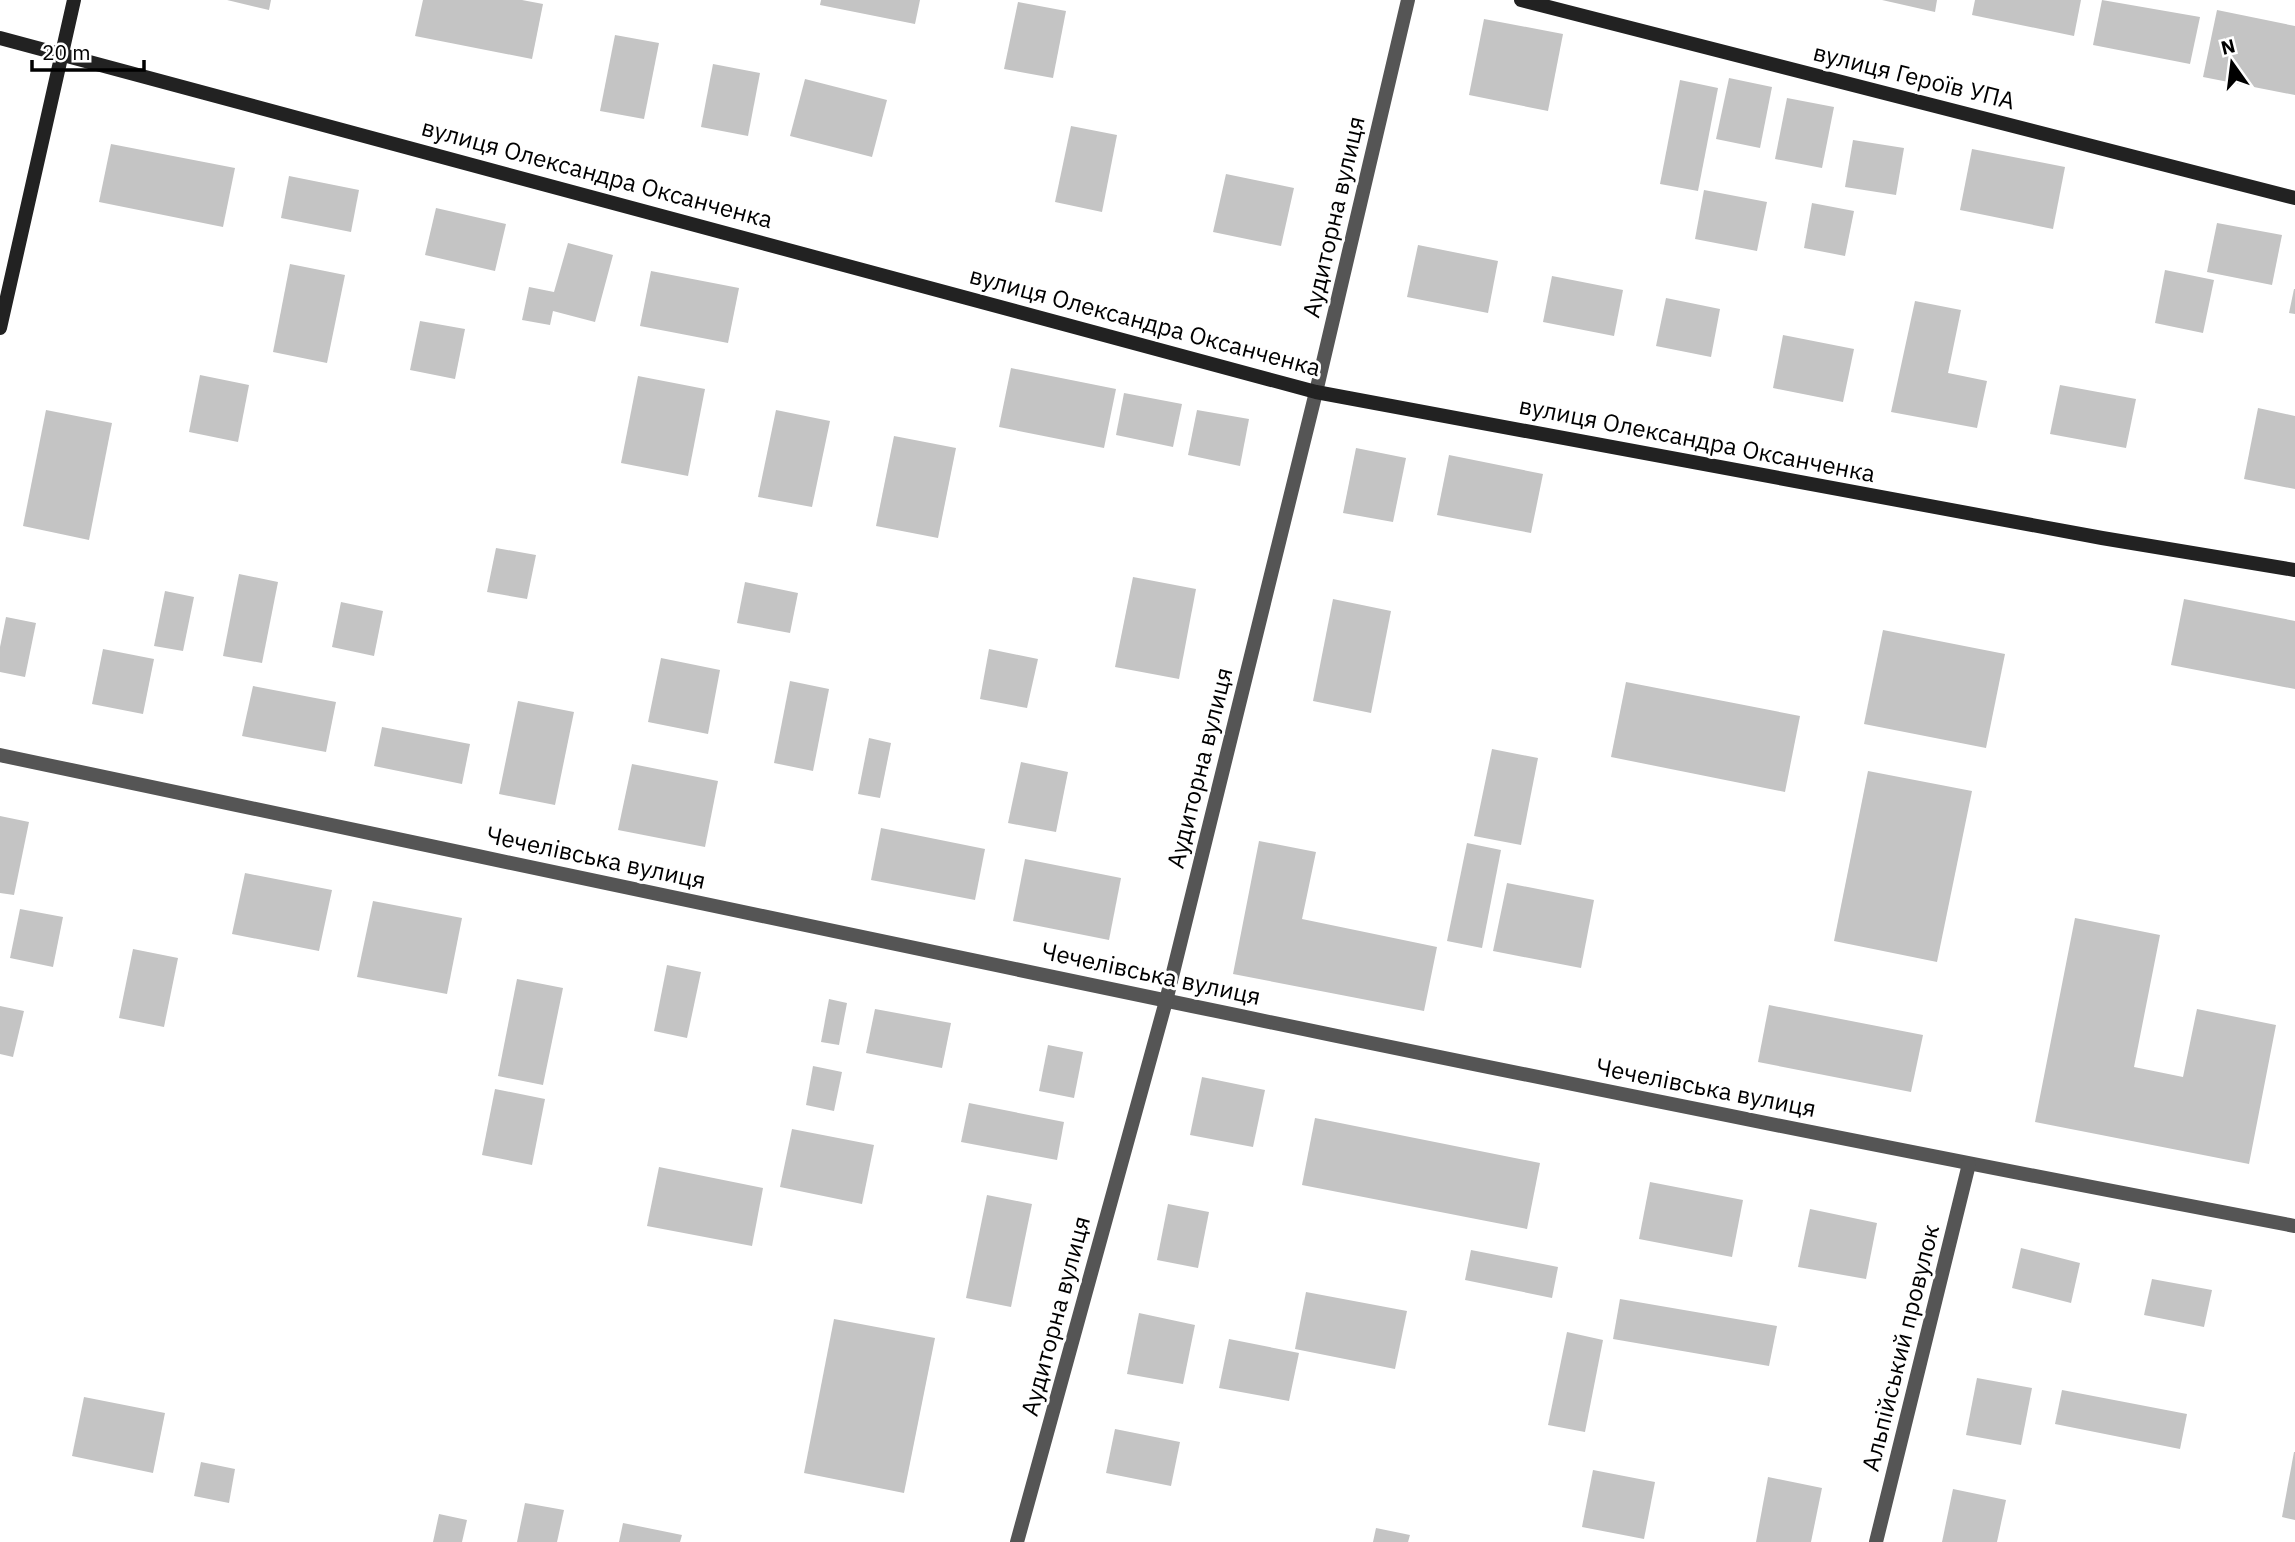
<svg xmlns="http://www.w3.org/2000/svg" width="2295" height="1542" viewBox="0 0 2295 1542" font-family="'IBM Plex Sans',sans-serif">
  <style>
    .building { fill: #c4c4c4 }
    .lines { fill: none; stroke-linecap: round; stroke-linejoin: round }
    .street { stroke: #555; stroke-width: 14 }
    .secondary { stroke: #222; stroke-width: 14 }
    .labels { text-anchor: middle; stroke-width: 6; stroke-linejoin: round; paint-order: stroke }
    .street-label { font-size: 24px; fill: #000; stroke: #fff }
  </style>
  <rect width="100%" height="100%" fill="#fff"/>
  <g class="building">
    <path d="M227 0H271L269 10Z"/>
    <path d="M423 0H522L543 4 532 59 415 36Z"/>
    <path d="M821 0H920L915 24 820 5Z"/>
    <path d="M1882 0H1937L1935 12Z"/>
    <path d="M1975 0H2081L2074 36 1972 15Z"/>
    <path d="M2102 0 2200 17 2190 64 2093 45Z"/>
    <path d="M1018 2 1066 11 1053 78 1004 69Z"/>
    <path d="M2217 10 2295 26V95L2203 77Z"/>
    <path d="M1484 19 1563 34 1548 111 1469 95Z"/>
    <path d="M615 35 659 43 644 119 600 111Z"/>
    <path d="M713 64 760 73 748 136 701 127Z"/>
    <path d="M1729 78 1772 87 1760 148 1716 139Z"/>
    <path d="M805 79 887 100 872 157 790 136Z"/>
    <path d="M1680 80 1718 88 1698 191 1660 184Z"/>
    <path d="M1787 98 1834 107 1822 168 1775 159Z"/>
    <path d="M1071 126 1117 135 1102 212 1055 202Z"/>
    <path d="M1853 140 1904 148 1896 195 1845 187Z"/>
    <path d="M111 144 235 168 223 227 99 202Z"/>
    <path d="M1972 149 2065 167 2053 229 1960 210Z"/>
    <path d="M1226 174 1294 188 1281 246 1213 232Z"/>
    <path d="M289 176 359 190 351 232 281 218Z"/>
    <path d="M1704 190 1767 202 1757 251 1695 239Z"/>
    <path d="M1812 203 1854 211 1845 256 1804 248Z"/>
    <path d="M436 208 506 224 495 271 425 255Z"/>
    <path d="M2217 223 2282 235 2272 285 2207 272Z"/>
    <path d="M568 243 613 255 595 322 553 311 550 325 522 320 529 287 554 292Z"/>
    <path d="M1418 245 1498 261 1488 313 1407 297Z"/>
    <path d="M290 264 345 275 327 363 273 352Z"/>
    <path d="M2165 270 2214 280 2203 333 2155 323Z"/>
    <path d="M651 271 739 288 728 343 640 326Z"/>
    <path d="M1552 276 1623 290 1614 336 1543 322Z"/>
    <path d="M2294 289H2295V314L2289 313Z"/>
    <path d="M1666 298 1720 309 1711 357 1656 346Z"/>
    <path d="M1915 301 1961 310 1948 373 1987 381 1977 428 1891 412Z"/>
    <path d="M420 321 465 329 455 379 410 370Z"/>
    <path d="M1783 335 1854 349 1843 402 1773 388Z"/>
    <path d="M1011 368 1116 389 1104 448 999 427Z"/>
    <path d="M200 375 249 385 238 442 189 432Z"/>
    <path d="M638 376 705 389 688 476 621 463Z"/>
    <path d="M2060 385 2136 399 2126 448 2050 434Z"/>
    <path d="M1124 393 1182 404 1173 447 1116 435Z"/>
    <path d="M2258 408 2295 416V489L2244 479Z"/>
    <path d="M46 410 112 423 89 540 23 526Z"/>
    <path d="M776 410 830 421 812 507 758 497Z"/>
    <path d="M1197 410 1249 419 1240 466 1188 455Z"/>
    <path d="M894 436 956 448 938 538 876 526Z"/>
    <path d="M1356 448 1406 458 1393 522 1343 513Z"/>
    <path d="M1449 455 1543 474 1531 533 1437 515Z"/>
    <path d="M496 548 536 555 527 599 487 592Z"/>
    <path d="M239 574 278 582 262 663 223 656Z"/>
    <path d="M1133 577 1196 589 1179 679 1115 667Z"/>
    <path d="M745 582 798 593 790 633 737 623Z"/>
    <path d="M165 591 194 597 183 651 154 646Z"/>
    <path d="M1333 599 1391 611 1371 713 1313 701Z"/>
    <path d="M2184 599 2295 621V689L2171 665Z"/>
    <path d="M341 602 383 611 374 656 332 647Z"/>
    <path d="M6 617 36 623 25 677 0 672V647Z"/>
    <path d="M1883 630 2005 654 1986 748 1864 724Z"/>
    <path d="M103 649 154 659 143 714 92 704Z"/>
    <path d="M989 649 1038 659 1027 708 980 699Z"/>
    <path d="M661 658 720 670 708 734 648 722Z"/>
    <path d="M790 681 829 689 813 771 774 763Z"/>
    <path d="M1626 682 1800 716 1785 792 1611 757Z"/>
    <path d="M253 686 336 702 326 752 242 736Z"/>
    <path d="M518 701 574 712 555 805 499 794Z"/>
    <path d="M382 727 470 744 462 784 374 766Z"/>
    <path d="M869 738 891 743 880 798 858 794Z"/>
    <path d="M1492 749 1538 758 1521 845 1474 836Z"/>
    <path d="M1021 762 1068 772 1056 832 1008 823Z"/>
    <path d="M632 764 718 781 705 847 618 830Z"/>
    <path d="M1868 771 1972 791 1937 962 1834 941Z"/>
    <path d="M0 816 29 822 14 895 0 893Z"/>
    <path d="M881 828 985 849 975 900 871 880Z"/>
    <path d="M1259 841 1316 852 1302 919 1437 947 1424 1011 1233 974Z"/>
    <path d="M1467 843 1501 850 1482 948 1447 941Z"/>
    <path d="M1025 859 1121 878 1109 940 1013 921Z"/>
    <path d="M245 873 332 890 319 951 232 934Z"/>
    <path d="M1507 883 1594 900 1581 968 1493 951Z"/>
    <path d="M373 901 462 918 447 994 357 977Z"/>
    <path d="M20 909 63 917 53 967 10 958Z"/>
    <path d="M2075 918 2160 935 2134 1067 2183 1077 2197 1009 2276 1025 2249 1164 2035 1122Z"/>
    <path d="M133 949 178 958 164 1027 119 1018Z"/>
    <path d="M667 965 701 972 687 1038 654 1031Z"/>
    <path d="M517 979 563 988 543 1085 498 1076Z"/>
    <path d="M829 999 847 1003 839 1045 821 1042Z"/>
    <path d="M1769 1005 1923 1035 1911 1092 1758 1062Z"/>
    <path d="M0 1006 24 1011 13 1057 0 1054Z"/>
    <path d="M875 1009 951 1023 942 1068 866 1053Z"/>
    <path d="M1048 1045 1083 1052 1074 1098 1039 1091Z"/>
    <path d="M813 1066 842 1072 834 1111 806 1105Z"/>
    <path d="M1202 1077 1265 1090 1253 1147 1190 1135Z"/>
    <path d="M495 1089 545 1099 532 1165 482 1155Z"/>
    <path d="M969 1103 1064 1122 1057 1160 961 1142Z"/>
    <path d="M1315 1118 1540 1163 1527 1229 1302 1185Z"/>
    <path d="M792 1129 874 1145 862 1204 780 1187Z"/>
    <path d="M659 1167 763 1188 752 1246 647 1226Z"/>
    <path d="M1650 1182 1743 1200 1732 1257 1639 1239Z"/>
    <path d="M987 1195 1032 1204 1011 1307 966 1298Z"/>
    <path d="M1168 1204 1209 1212 1198 1268 1157 1260Z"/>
    <path d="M1810 1209 1877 1223 1866 1279 1798 1267Z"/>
    <path d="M2021 1248 2080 1263 2071 1303 2012 1288Z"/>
    <path d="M1471 1250 1558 1267 1552 1298 1465 1280Z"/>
    <path d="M2152 1279 2212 1290 2204 1327 2144 1315Z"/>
    <path d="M1306 1292 1407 1311 1395 1369 1295 1349Z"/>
    <path d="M1620 1299 1777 1326 1769 1366 1613 1339Z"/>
    <path d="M1139 1313 1195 1325 1183 1384 1127 1374Z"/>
    <path d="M834 1319 935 1338 904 1493 804 1473Z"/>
    <path d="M1567 1332 1603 1340 1585 1432 1548 1425Z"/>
    <path d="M1229 1339 1299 1353 1289 1401 1219 1388Z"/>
    <path d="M1977 1378 2032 1388 2021 1445 1966 1435Z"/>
    <path d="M2062 1390 2187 1414 2180 1449 2055 1424Z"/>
    <path d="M84 1397 165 1413 153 1473 72 1456Z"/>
    <path d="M1115 1429 1180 1442 1171 1486 1106 1473Z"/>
    <path d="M2294 1452H2295V1520L2282 1517Z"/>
    <path d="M201 1462 235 1469 229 1503 194 1496Z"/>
    <path d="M1593 1470 1655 1482 1644 1539 1582 1527Z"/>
    <path d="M1768 1477 1822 1488 1811 1542H1756Z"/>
    <path d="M1953 1489 2006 1500 1997 1542H1942Z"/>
    <path d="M525 1503 564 1510 557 1542H517Z"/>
    <path d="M439 1514 467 1520 462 1542H433Z"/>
    <path d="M623 1523 682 1535 680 1542H619Z"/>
    <path d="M1376 1528 1410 1535 1408 1542H1373Z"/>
  </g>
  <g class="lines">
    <g class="street">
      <path d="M0 755C764 916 1528 1081 2295 1226"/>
      <path d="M1017 1542 1166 1001 1316 392 1408 0"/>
      <path d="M1876 1542 1969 1164"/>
    </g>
    <g class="secondary">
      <path d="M1521 0 2295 198"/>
      <path d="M0 38 1316 392 2102 538 2295 570"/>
      <path d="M0 328 74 0"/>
    </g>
  </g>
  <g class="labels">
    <g class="street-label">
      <text transform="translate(1914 77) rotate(14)" y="8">вулиця Героїв УПА</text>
      <text transform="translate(597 174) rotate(15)" y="8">вулиця Олександра Оксанченка</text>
      <text transform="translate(1334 217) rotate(-77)" y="8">Аудиторна вулиця</text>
      <text transform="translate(1145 322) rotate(15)" y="8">вулиця Олександра Оксанченка</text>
      <text transform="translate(1697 440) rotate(11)" y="8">вулиця Олександра Оксанченка</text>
      <text transform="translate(1200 768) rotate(-76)" y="8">Аудиторна вулиця</text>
      <text transform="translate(596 858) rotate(12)" y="8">Чечелівська вулиця</text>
      <text transform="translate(1151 974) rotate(12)" y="8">Чечелівська вулиця</text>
      <text transform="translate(1706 1088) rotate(11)" y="8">Чечелівська вулиця</text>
      <text transform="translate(1056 1316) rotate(-75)" y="8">Аудиторна вулиця</text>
      <text transform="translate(1901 1348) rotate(-76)" y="8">Альпійський провулок</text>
    </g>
  </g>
  <g transform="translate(2232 63) rotate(346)" stroke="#ffffff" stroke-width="5" paint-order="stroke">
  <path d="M0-5L12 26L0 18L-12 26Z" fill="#000000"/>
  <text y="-10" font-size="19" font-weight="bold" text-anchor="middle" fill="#000000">N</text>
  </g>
  <path d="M32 60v10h112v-10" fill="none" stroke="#000000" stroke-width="3.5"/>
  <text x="42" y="60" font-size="21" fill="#000000" stroke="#ffffff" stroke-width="5" paint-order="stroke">20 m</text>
</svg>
